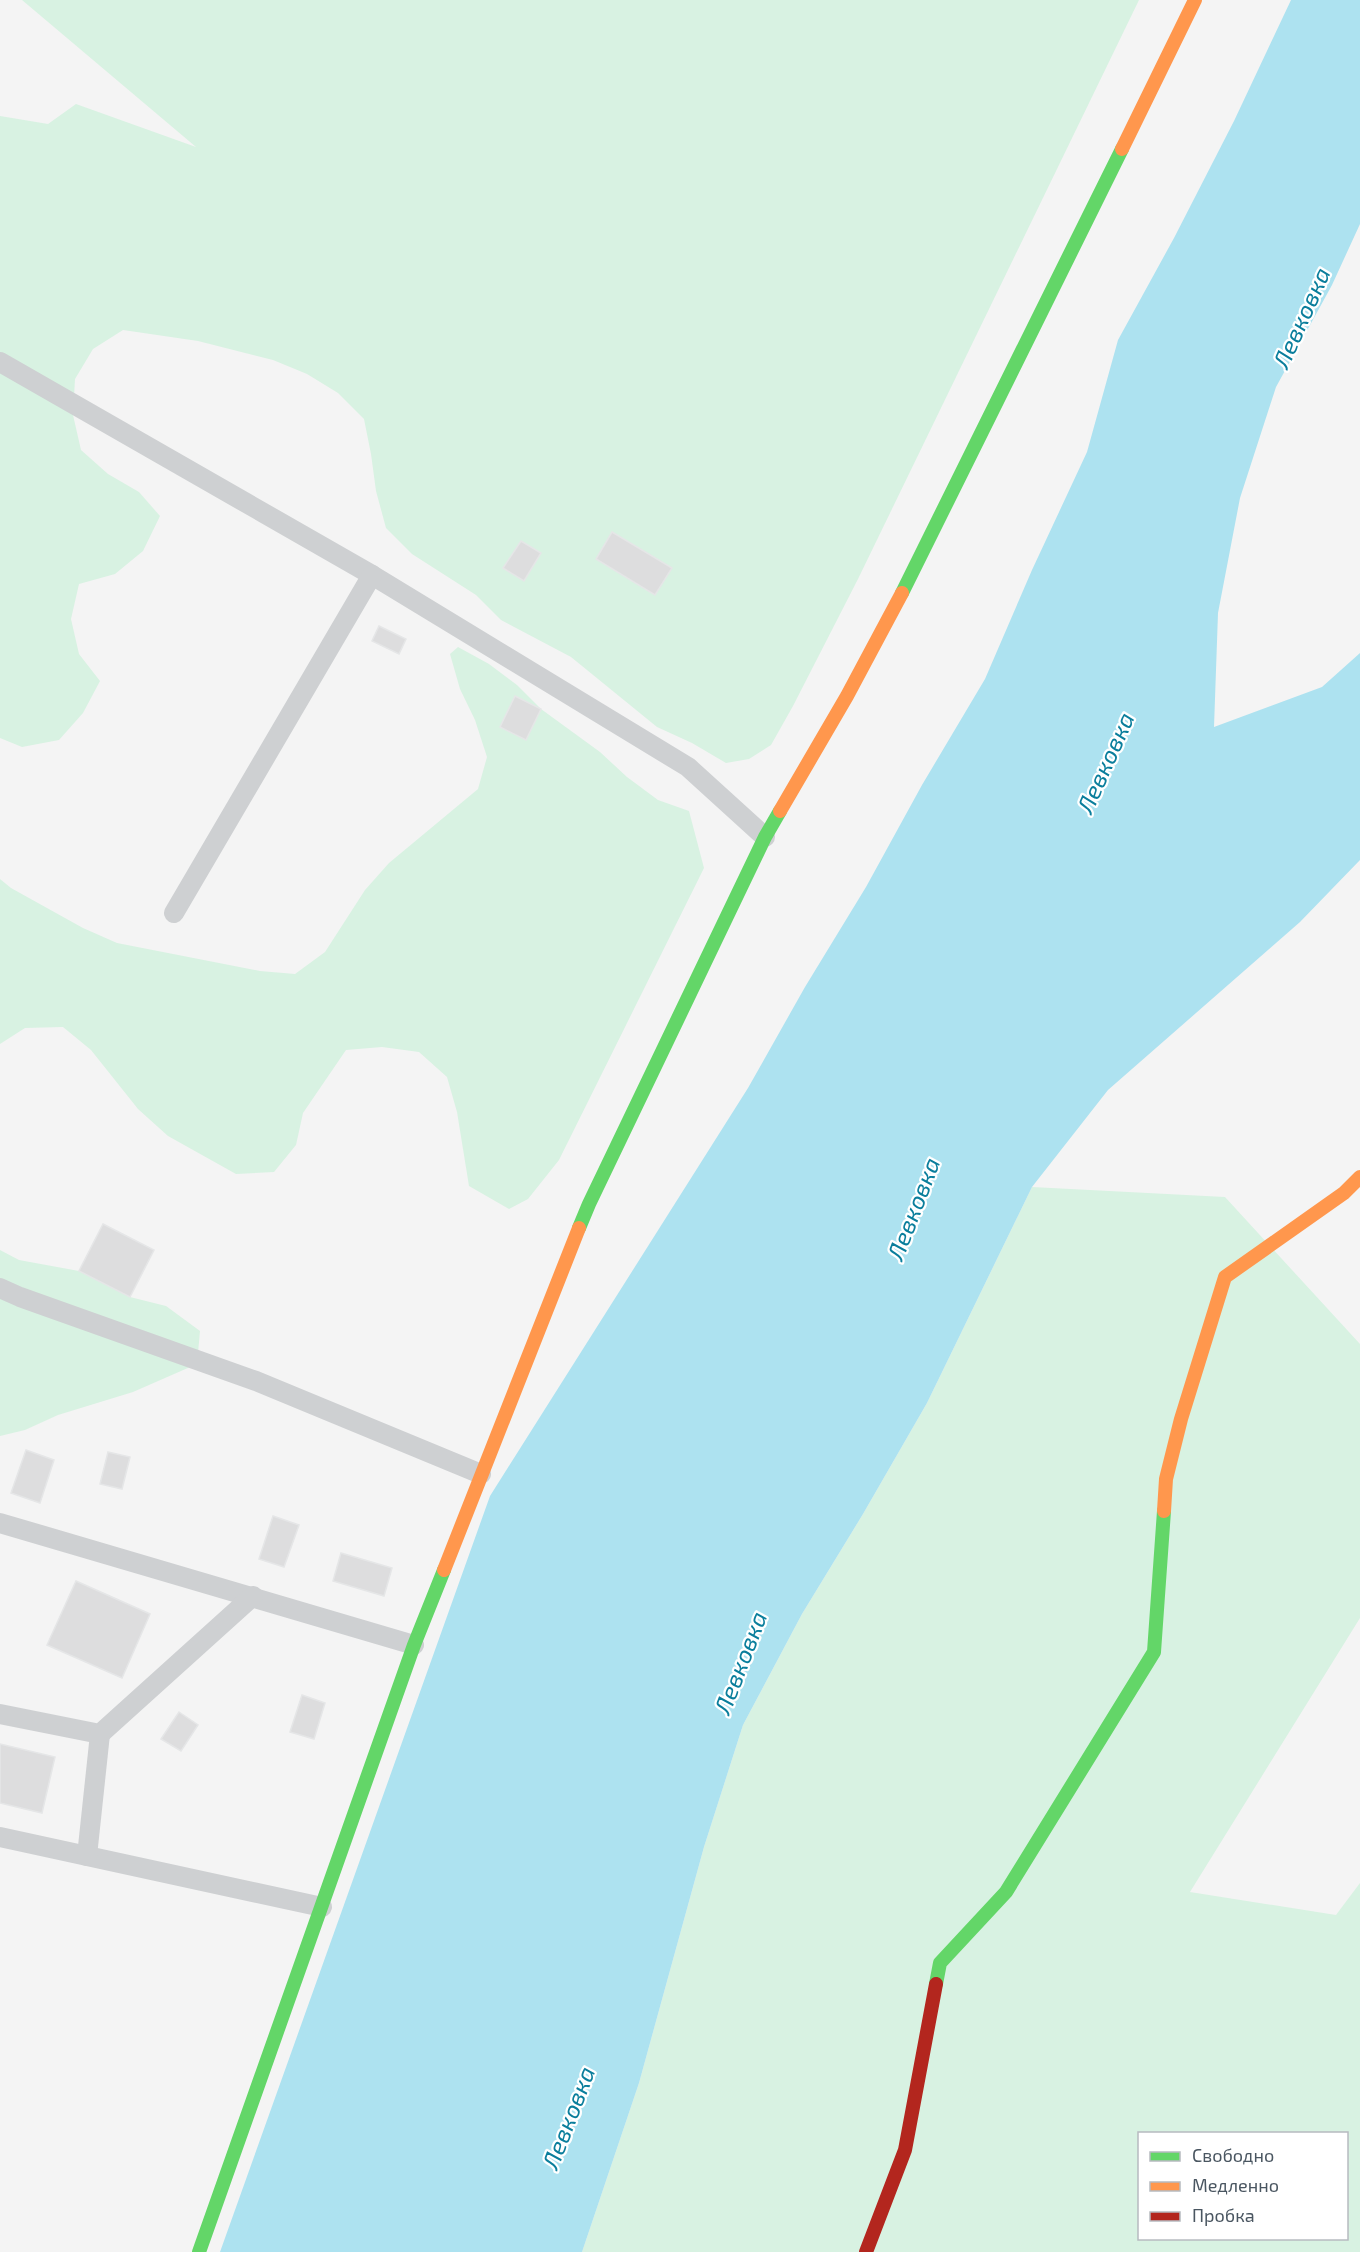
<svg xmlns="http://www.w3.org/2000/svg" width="1360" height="2252" viewBox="0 0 1360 2252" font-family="'Exo 2',sans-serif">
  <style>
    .green { fill: #d8f2e2; fill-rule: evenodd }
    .water { fill: #ade2f0 }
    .building { fill: #ddddde; stroke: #e5e6e7; stroke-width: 1.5 }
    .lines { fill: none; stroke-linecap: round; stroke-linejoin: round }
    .lane { stroke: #ced0d2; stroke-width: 20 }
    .fast { stroke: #63d668; stroke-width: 14 }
    .slow { stroke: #ff974d; stroke-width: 14 }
    .jam { stroke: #b3261e; stroke-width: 14 }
    .labels { text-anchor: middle; stroke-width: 4.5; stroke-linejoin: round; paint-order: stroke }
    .water-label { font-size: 24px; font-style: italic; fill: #0a7e9c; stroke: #fff }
  </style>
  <rect width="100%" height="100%" fill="#f4f4f4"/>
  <g class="green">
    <path d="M22 0H1139L858 579 793 706 771 745 749 759 726 763 692 743 657 727 571 657 501 620 476 595 412 554 386 528 376 491 371 454 364 419 338 393 307 374 273 360 198 341 123 330 93 349 75 379 73 415 81 450 108 474 139 492 160 516 143 551 115 574 79 584 71 619 79 654 100 681 83 713 59 740 22 747 0 738V116L48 124 76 104 196 147Z"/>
    <path d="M458 647 489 664 517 685 541 709 600 752 627 777 658 800 689 811 704 868 559 1160 528 1199 509 1209 469 1186 457 1112 447 1077 419 1052 382 1047 346 1050 303 1113 296 1145 274 1172 236 1174 168 1136 138 1109 91 1050 63 1027 25 1028 0 1044V879L11 888 83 928 117 943 260 971 295 974 325 952 365 890 389 863 478 789 487 757 475 720 460 689 450 654Z"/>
    <path d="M1032 1187 1225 1197 1360 1344V1618L1190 1892 1336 1915 1360 1883V2252H582L639 2083 704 1847 743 1725 802 1614 863 1514 927 1403ZM1140 2134H1346V2238H1140Z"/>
    <path d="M0 1250 19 1260 79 1271 95 1277 130 1297 166 1306 200 1331 197 1364 133 1392 58 1415 25 1430 0 1436Z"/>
  </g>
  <path class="water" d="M1291 0H1360V224L1332 285 1276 387 1240 498 1218 613 1214 727 1322 687 1360 653V860L1300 922 1108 1090 1032 1187 927 1403 863 1514 802 1614 743 1725 704 1847 639 2083 582 2252H220L490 1496 748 1088 805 987 866 887 922 785 985 679 1032 570 1087 452 1118 340 1174 238 1234 121Z"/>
  <g class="building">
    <path d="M612 532 672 568 655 595 596 559Z"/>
    <path d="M521 541 541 553 524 581 503 568Z"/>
    <path d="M379 626 406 639 399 654 372 641Z"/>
    <path d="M515 696 541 709 526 740 500 727Z"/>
    <path d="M103 1224 154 1250 130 1297 79 1271Z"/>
    <path d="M26 1450 54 1460 40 1503 11 1493Z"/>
    <path d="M108 1452 130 1457 122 1489 100 1484Z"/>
    <path d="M273 1516 299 1525 284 1567 259 1559Z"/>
    <path d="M341 1553 392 1568 384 1596 333 1581Z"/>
    <path d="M76 1581 150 1614 122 1678 47 1645Z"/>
    <path d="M302 1695 325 1703 314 1739 290 1732Z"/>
    <path d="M179 1712 198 1725 181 1751 161 1739Z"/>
    <path d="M0 1744 55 1757 42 1813 0 1803Z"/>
  </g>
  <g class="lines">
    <g class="lane">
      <path d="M0 362 372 575 688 767 765 837"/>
      <path d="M174 913 372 575"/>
      <path d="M0 1288 20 1297 256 1381 481 1474"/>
      <path d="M0 1523 414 1645"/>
      <path d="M0 1714 100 1734 253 1596"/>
      <path d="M0 1837 322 1907"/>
      <path d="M87 1856 100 1734"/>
    </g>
    <g class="fast">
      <path d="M902 593 1122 149"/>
      <path d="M579 1228 589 1204 765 837 780 811"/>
      <path d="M936 1984 940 1963 1006 1892 1154 1652 1164 1511"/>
      <path d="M199 2252 414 1645 444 1570"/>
    </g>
    <g class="slow">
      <path d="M1122 149 1195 0"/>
      <path d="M780 811 847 696 902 593"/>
      <path d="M1164 1511 1166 1479 1181 1419 1225 1277 1344 1193 1360 1177"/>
      <path d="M444 1570 579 1228"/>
    </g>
    <path class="jam" d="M866 2252 905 2150 936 1984"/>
  </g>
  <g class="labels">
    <g class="water-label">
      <text transform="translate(1302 318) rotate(-66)" y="8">Левковка</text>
      <text transform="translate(1106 763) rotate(-66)" y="8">Левковка</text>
      <text transform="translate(914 1209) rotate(-69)" y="8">Левковка</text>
      <text transform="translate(741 1663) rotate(-69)" y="8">Левковка</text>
      <text transform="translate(569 2118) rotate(-69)" y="8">Левковка</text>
    </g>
  </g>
  <rect x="1138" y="2132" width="210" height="108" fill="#ffffff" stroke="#b7bbc0" stroke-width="1.5"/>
  <rect x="1150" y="2152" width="30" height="9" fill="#63d668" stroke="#b7bbc0" stroke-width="1.5"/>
  <text x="1192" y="2162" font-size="18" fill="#4a5661">Свободно</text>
  <rect x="1150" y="2182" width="30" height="9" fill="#ff974d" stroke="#b7bbc0" stroke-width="1.5"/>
  <text x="1192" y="2192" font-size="18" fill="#4a5661">Медленно</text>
  <rect x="1150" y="2212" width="30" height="9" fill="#b3261e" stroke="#b7bbc0" stroke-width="1.5"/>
  <text x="1192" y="2222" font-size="18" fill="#4a5661">Пробка</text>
</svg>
